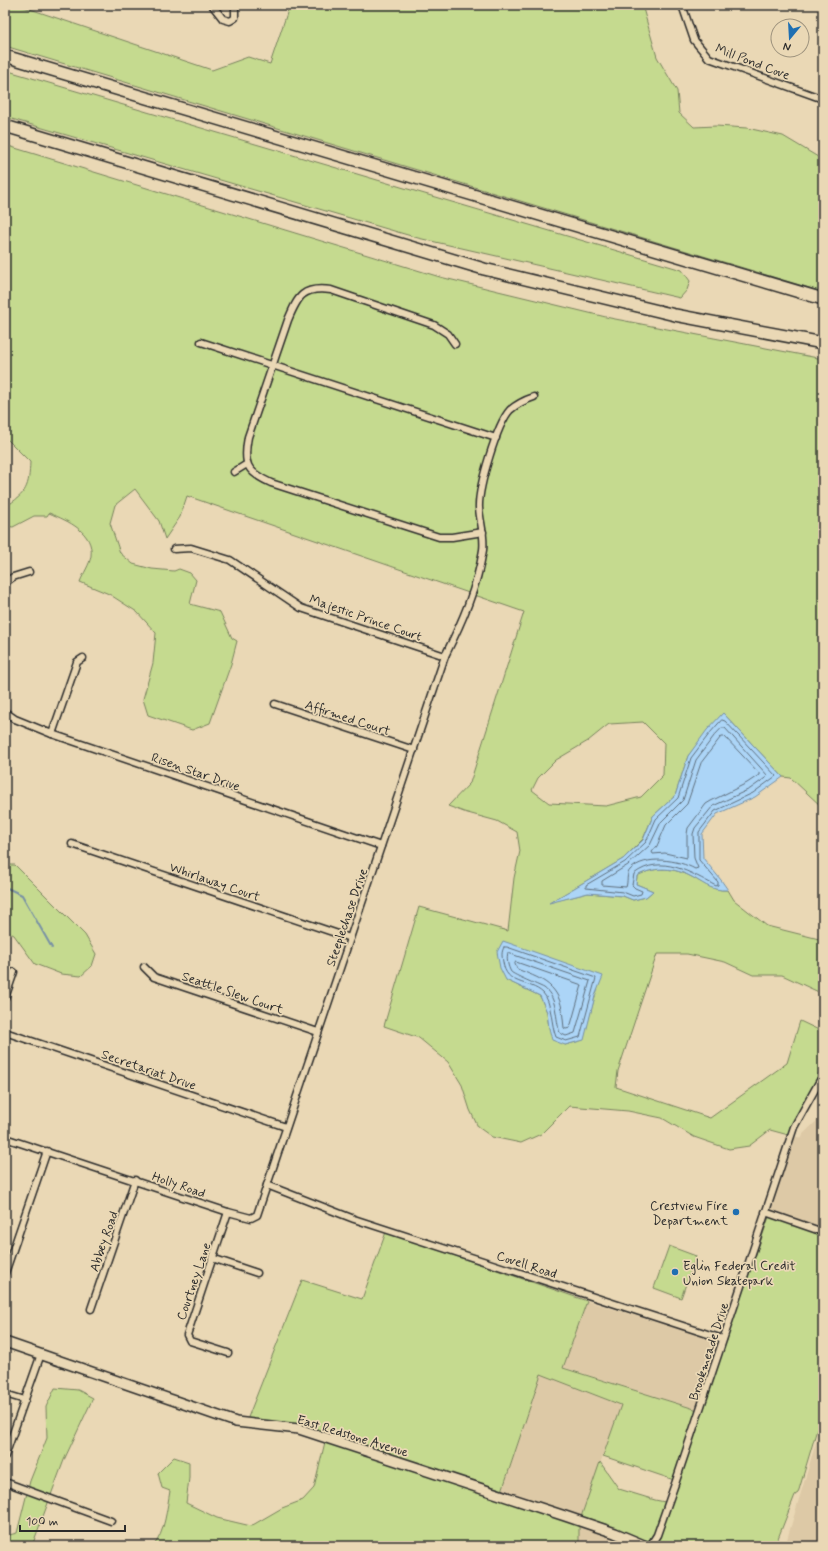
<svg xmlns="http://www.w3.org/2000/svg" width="828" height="1551" viewBox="0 0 828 1551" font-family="Mynerve,sans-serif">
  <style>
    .built { fill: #ddc9a6 }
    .green { fill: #c5da8f; stroke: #78825d; fill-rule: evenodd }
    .water { fill: #acd5f7; stroke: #7891a5 }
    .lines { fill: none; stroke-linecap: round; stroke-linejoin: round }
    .shore { stroke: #5f6f7d; stroke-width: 1 }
    .stream { stroke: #7891a5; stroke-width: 2 }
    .street-casing { stroke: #2b2b2b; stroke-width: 9 }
    .secondary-casing { stroke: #2b2b2b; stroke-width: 12 }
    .highway-casing { stroke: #2b2b2b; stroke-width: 14 }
    .street { stroke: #ead8b5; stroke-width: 6 }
    .secondary { stroke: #ead8b5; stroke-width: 9 }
    .highway { stroke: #ead8b5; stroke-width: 11 }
    .poi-dot { fill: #1f6fb2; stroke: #ead8b5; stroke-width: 1.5 }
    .labels { text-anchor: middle; stroke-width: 3.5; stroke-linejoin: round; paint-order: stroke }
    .street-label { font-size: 13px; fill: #2b2b2b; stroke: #ead8b5 }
    .poi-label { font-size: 13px; fill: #2b2b2b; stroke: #ead8b5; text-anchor: end }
  </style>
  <rect width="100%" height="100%" fill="#ead8b5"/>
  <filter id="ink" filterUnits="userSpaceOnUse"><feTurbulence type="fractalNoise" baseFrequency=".025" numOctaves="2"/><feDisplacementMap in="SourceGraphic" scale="8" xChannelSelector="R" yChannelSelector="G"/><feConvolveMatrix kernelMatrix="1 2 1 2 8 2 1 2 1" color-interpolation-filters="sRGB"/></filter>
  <g filter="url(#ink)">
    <g class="built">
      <path d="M823 1115V1234L769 1217 792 1136 802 1138 803 1134Z"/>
      <path d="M587 1301 725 1343 701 1411 563 1367Z"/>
      <path d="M541 1374 621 1405 581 1517 502 1491Z"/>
      <path d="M823 1419V1546H785Z"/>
      <path d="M579 1525 614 1536 636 1546H579Z"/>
    </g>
    <g class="green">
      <path d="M5 5H18L212 70 248 57 270 64 288 10V5H642L657 57 677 91 679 113 694 127 716 126 747 128 783 136 823 160V292L5 46Z"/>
      <path d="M5 70 682 270 690 281 687 290 680 298 418 238 5 117Z"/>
      <path d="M5 145 440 277 610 318 823 359V808L791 778 783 777 723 713 688 756 675 796 653 816 643 839 623 859 551 902 588 893 623 896 633 900 646 897 653 891 636 884 637 876C653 867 671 867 688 875 703 882 710 891 728 890L734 900 767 926 823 940V994L782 975H753L725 962 687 954H657L618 1071 616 1087 710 1118 787 1063 800 1021 823 1032V1064L792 1136 770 1130 749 1146 729 1149 694 1137 662 1118 628 1111 569 1106 541 1134 521 1143 492 1137 478 1127 470 1110 462 1085 448 1062 419 1038 384 1026 419 907 508 931 514 878 520 851 517 832 497 821 464 812 448 806 470 783 524 612 187 496 180 517 165 539 159 521 135 489 115 505 110 523 120 553 133 564 152 569 174 571 179 569 190 573 196 580 190 604 220 612 232 638 237 641 231 664 210 723 192 730 148 715 143 699 153 663 156 633 137 612 109 594 80 582C83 574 90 564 91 556 94 532 68 521 49 513L47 516H34L13 527 5 526V507C27 493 29 487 30 462L8 440 5 438ZM643 722 664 743 663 775 641 797 606 806 549 803 532 790 538 778 556 760 588 741 609 724ZM506 980 595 996 583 1040 565 1045 549 1028 547 1012 540 996Z"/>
      <path d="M5 865H15L85 935 96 954 92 966 81 976 61 974 35 964 14 935 5 930Z"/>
      <path d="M769 1217 823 1234V1409L798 1493 795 1495 775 1546H656L617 1529 581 1517 600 1462 619 1489 655 1500 670 1503 677 1481 603 1456 621 1405 541 1374 502 1491 320 1431 247 1420 302 1280 362 1299 386 1232 587 1301 563 1368 701 1411Z"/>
      <path d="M669 1246 696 1256 681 1298 654 1288Z"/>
      <path d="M55 1388 78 1390 93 1398 64 1460 32 1546H5V1536L17 1533 30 1481 47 1438 46 1407Z"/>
      <path d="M325 1442 579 1525V1546H153C165 1534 167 1507 170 1491L162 1488 158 1473 174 1457 189 1462V1478L186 1503 217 1518 251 1526 282 1508 303 1500 314 1488Z"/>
    </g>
    <g class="water">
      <path d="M723 713 783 777 755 797 717 814 702 834 703 858 721 880 728 890C709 891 703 882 688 875 671 867 653 867 637 876L636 884 653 891 646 897 633 900 623 896 588 893 549 903 623 859 643 840 653 816 675 796 688 756 707 730Z"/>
      <path d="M503 941 603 976 595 996 584 1040 565 1045 552 1040 549 1028 547 1012 540 996 506 980 500 968 497 952Z"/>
    </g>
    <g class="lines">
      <g class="shore">
        <path d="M722 720 725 721 776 776 753 793 715 811 699 832V860L718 882V885L716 886C691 873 661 853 634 874L632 885 635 888 642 891 641 894 633 896 623 892 586 888V885L625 862 646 842 656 819 678 798 691 758 710 733Z"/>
        <path d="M722 728H725L768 776 750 789 713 806 695 828 693 834 694 858 698 868 695 869C679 860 645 854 630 870 626 874 628 882 626 887L602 885V881L628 865 650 845 661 822 683 800 696 760 714 736Z"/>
        <path d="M722 736H724L759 773V775L747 783 711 801 706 804 688 828 687 834V858L665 853 653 854 652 852 657 846 666 825 687 804 701 763Z"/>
        <path d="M504 947H507L596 978 580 1037 566 1041 556 1037C551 1025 552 1002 543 993 529 980 506 986 503 962 502 956 501 953 504 947Z"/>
        <path d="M508 953 590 981 575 1033 566 1036 560 1033C555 1019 558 998 544 988 538 985 514 975 511 972 508 967 506 958 508 953Z"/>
        <path d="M516 962 582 985 570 1028 566 1029 564 1028C563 1022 563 1015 562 1009 557 983 539 978 517 969L515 964Z"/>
      </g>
      <path class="stream" d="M5 887 22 895 52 948"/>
      <g class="street-casing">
        <g id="street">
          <path d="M212 5 223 19 230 21 235 18V5"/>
          <path d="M682 5 694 40 709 58 823 99"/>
          <path d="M201 342 496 438"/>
          <path d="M455 344 448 334 434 325 331 290C303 286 298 296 288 320L248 437C243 463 246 472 271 483L439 537H452L483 532"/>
          <path d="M234 472 247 464"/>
          <path d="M174 549 191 548 230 560 301 608 445 656"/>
          <path d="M5 583 13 577 29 572"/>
          <path d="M275 704 414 750"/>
          <path d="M5 712 15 719 52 734 381 846"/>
          <path d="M52 734 77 662 83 658"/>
          <path d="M72 844 350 938"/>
          <path d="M144 967 154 977 318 1032"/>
          <path d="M5 998 14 972"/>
          <path d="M5 1032 286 1127"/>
          <path d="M5 1138 228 1212 251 1218 257 1215 445 656C462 622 477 588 483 550 485 536 480 522 479 508 478 488 497 424 510 410 517 404 525 400 534 397"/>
          <path d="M267 1185 354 1219 723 1339"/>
          <path d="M228 1212 187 1335 190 1341 228 1353"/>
          <path d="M765 1212 823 1232"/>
          <path d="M212 1258 257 1273"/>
          <path d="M5 1273 47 1151"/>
          <path d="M91 1309 135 1180"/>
          <path d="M5 1394 25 1400"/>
          <path d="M5 1456 41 1354"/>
          <path d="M5 1482 111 1521"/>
          <path d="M650 1546 657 1535 676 1481 794 1127 823 1075"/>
        </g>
      </g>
      <g class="secondary-casing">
        <path id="secondary" d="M5 1342 236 1422 299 1429 565 1516 615 1533 646 1546"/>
      </g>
      <g class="highway-casing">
        <g id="highway">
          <path d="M5 56 823 299"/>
          <path d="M5 126 484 269 675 315 823 343"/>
        </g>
      </g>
      <use href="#street" class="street"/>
      <use href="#secondary" class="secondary"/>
      <use href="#highway" class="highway"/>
    </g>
  </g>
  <g class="poi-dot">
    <circle cx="736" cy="1212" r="4"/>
    <circle cx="675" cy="1272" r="4"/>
  </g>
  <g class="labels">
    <g class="street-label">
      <text transform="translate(753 61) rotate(21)" y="5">Mill Pond Cove</text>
      <text transform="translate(366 617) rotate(19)" y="5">Majestic Prince Court</text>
      <text transform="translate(348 717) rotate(18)" y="5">Affirmed Court</text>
      <text transform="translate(196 771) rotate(19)" y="5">Risen Star Drive</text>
      <text transform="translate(215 881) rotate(19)" y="5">Whirlaway Court</text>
      <text transform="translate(346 917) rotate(-71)" y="5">Steeplechase Drive</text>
      <text transform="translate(233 992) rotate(19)" y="5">Seattle Slew Court</text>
      <text transform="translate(149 1069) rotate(19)" y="5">Secretariat Drive</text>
      <text transform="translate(179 1184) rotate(19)" y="5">Holly Road</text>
      <text transform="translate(103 1241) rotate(-71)" y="5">Abbey Road</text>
      <text transform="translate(527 1264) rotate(18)" y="5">Covell Road</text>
      <text transform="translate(193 1281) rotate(-71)" y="5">Courtney Lane</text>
      <text transform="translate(708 1351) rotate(-72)" y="5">Brookmeade Drive</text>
      <text transform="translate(353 1435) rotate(17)" y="5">East Redstone Avenue</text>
    </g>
    <g class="poi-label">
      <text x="728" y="1210">Crestview Fire<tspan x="728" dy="15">Department</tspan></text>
      <text x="683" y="1270" text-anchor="start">Eglin Federal Credit<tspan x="683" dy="15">Union Skatepark</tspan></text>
    </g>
  </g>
  <rect width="828" height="1551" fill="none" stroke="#ead8b5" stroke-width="20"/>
  <rect x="10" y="10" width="808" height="1531" fill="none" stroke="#2b2b2b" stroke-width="1.5" filter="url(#ink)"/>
  <g transform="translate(790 38) rotate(198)"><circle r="19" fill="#ead8b5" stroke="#9e937e"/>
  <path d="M0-3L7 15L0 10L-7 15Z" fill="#1f6fb2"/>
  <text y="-6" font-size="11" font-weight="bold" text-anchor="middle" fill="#2b2b2b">N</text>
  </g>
  <path d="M20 1525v6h105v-6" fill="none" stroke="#2b2b2b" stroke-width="2"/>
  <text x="26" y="1525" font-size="12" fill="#2b2b2b" stroke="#ead8b5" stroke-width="3" paint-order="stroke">100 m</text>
</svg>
